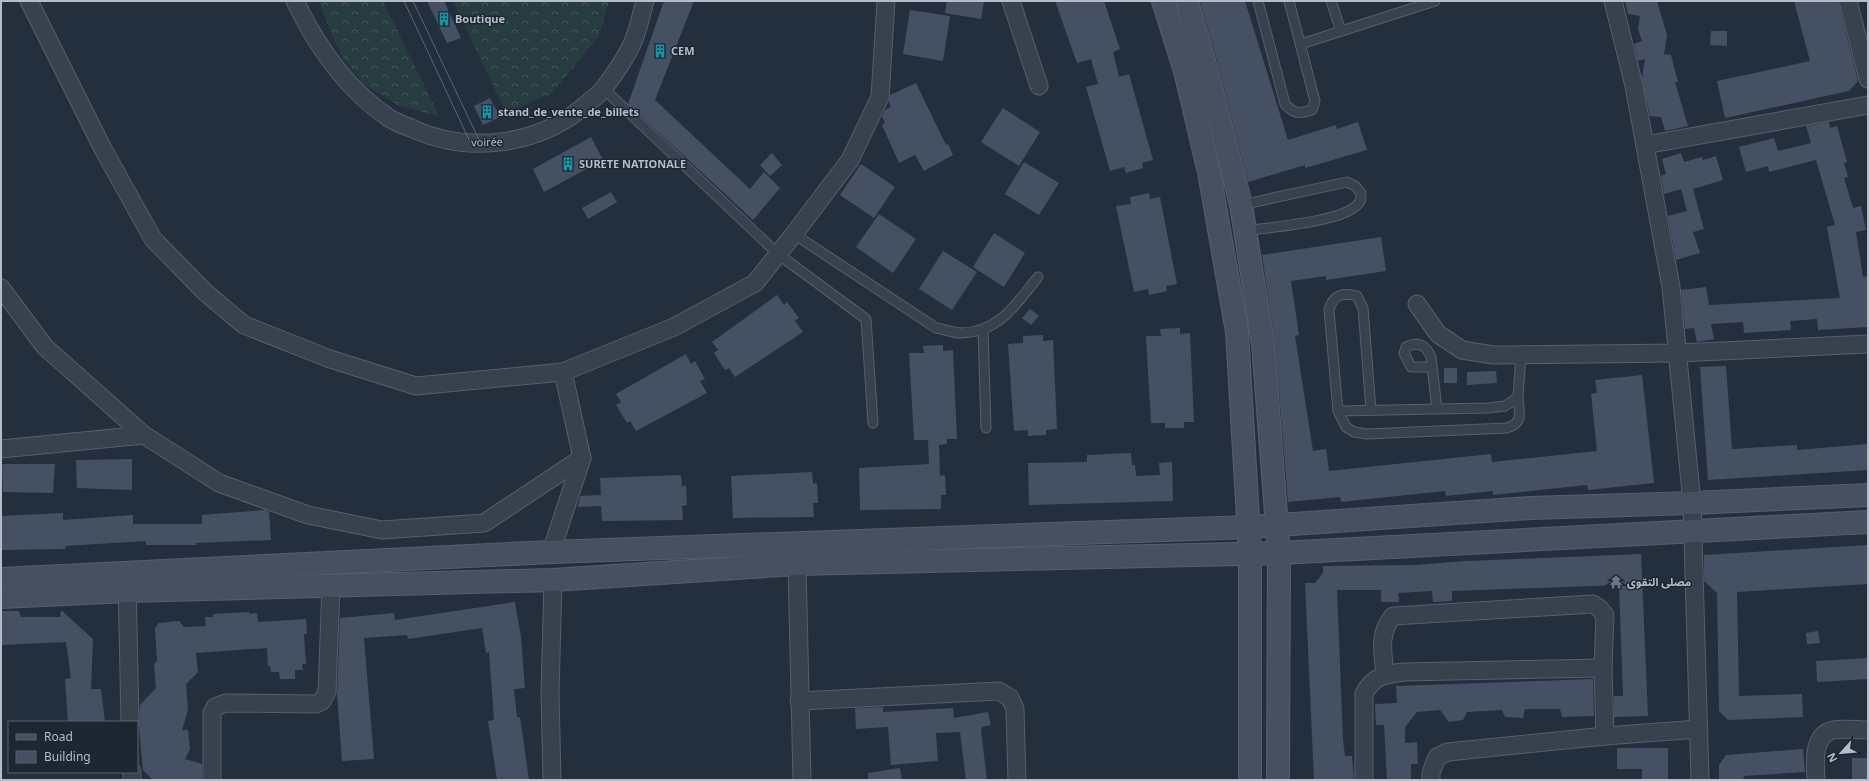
<svg xmlns="http://www.w3.org/2000/svg" width="1869" height="781" viewBox="0 0 1869 781" font-family="'Noto Sans','Noto Sans Arabic',sans-serif">
  <style>
    .forest { fill: url(#forest-crowns) }
    .building { fill: #455162 }
    .lines { fill: none; stroke-linecap: round; stroke-linejoin: round }
    .service-casing { stroke: #565f6c; stroke-width: 11 }
    .minor-casing { stroke: #565f6c; stroke-width: 19 }
    .secondary-casing { stroke: #565f6c; stroke-width: 24 }
    .service { stroke: #38414e; stroke-width: 9 }
    .minor { stroke: #38414e; stroke-width: 17 }
    .secondary { stroke: #465061; stroke-width: 22 }
    .tram { stroke: #5a6575; stroke-width: 1 }
    .labels { text-anchor: middle; stroke-width: 3; stroke-linejoin: round; paint-order: stroke }
    .poi-label { font-size: 11px; font-weight: bold; fill: #b4bcc9; stroke: #1d2633; text-anchor: start }
    .street-label { font-size: 11px; fill: #b4bcc9; stroke: #1d2633 }
  </style>
  <defs>
    <pattern id="forest-crowns" width="20" height="18" patternUnits="userSpaceOnUse"><rect width="20" height="18" fill="#263c3f"/><path d="M2 6a3 3 0 1 1 6 0M12 15a3 3 0 1 1 6 0" fill="none" stroke="#435659"/></pattern>
  </defs>
  <rect width="100%" height="100%" fill="#242f3e"/>
  <g class="forest">
    <path d="M318 1H383L439 116 399 106 363 83 342 57Z"/>
    <path d="M453 1H609L599 36 551 94 506 113Z"/>
  </g>
  <g class="building">
    <path d="M427 1H444L461 38 447 43Z"/>
    <path d="M664 1H694L655 100 750 189 764 172 780 188 753 220 628 104Z"/>
    <path d="M947 1H984L981 19 945 13Z"/>
    <path d="M1055 1H1104L1120 49 1113 52 1119 77 1129 74 1153 160 1142 163 1143 168 1126 173 1124 167 1110 171 1086 87 1098 84 1091 59 1077 63Z"/>
    <path d="M1200 1H1245L1288 140 1336 125 1337 129 1358 122 1367 150 1305 168V165L1248 182 1221 75Z"/>
    <path d="M1625 1H1657L1667 35 1664 54 1671 55 1678 82H1675L1688 126 1665 131 1661 117 1650 116 1642 79 1645 59 1638 61 1634 44 1642 41 1638 29 1640 16 1628 14Z"/>
    <path d="M1794 1H1838L1858 81 1849 91 1725 118 1717 81 1810 61Z"/>
    <path d="M910 10 950 16 943 61 903 54Z"/>
    <path d="M1711 31H1727V46L1710 45Z"/>
    <path d="M916 83 946 145 948 144 953 155 924 171 915 155 899 163 882 125 885 123 882 117 885 110 891 107 889 102 890 95Z"/>
    <path d="M490 98 500 117 483 125 474 106Z"/>
    <path d="M1003 108 1040 132 1019 166 981 142Z"/>
    <path d="M1829 122 1830 128 1837 126 1847 162 1844 163 1848 177 1844 178 1853 208 1861 206 1866 230 1856 232 1863 277 1868 276 1867 327 1818 330 1817 319 1790 321 1791 330 1744 333 1743 322 1711 324 1714 339 1697 342 1694 328 1685 329 1681 290 1706 287 1709 305 1840 298 1827 227 1835 225 1816 160 1769 172 1768 166 1746 172 1739 147 1774 138 1778 151 1811 143 1806 126Z"/>
    <path d="M591 137 603 160 544 192 533 169Z"/>
    <path d="M772 153 782 165 770 176 760 165Z"/>
    <path d="M1681 153 1684 162 1702 157 1703 160 1716 156 1723 180 1693 189 1704 229 1693 232 1700 253 1676 260 1668 216 1687 211 1681 189 1664 194 1661 176 1666 174 1662 159Z"/>
    <path d="M1024 162 1059 183 1039 215 1005 194Z"/>
    <path d="M861 164 895 187 874 218 840 195Z"/>
    <path d="M611 192 617 202 588 219 582 208Z"/>
    <path d="M1149 193 1150 199 1160 197 1177 284 1166 286 1167 291 1149 295 1148 289 1134 292 1116 206 1131 204 1130 197Z"/>
    <path d="M879 214 916 239 893 273 856 247Z"/>
    <path d="M994 233 1025 253 1004 287 973 267Z"/>
    <path d="M1381 237 1386 271 1326 280V276L1291 281 1299 335 1295 336 1313 451 1326 449 1329 471 1491 454 1492 462 1597 451 1591 394 1597 393 1595 380 1642 375 1654 483 1588 490 1587 485 1493 495V491L1446 496 1445 491 1341 502 1340 497 1288 502 1275 343 1262 255Z"/>
    <path d="M943 251 977 272 952 310 919 289Z"/>
    <path d="M777 295 784 305 787 302 799 318 795 321 803 332 735 377 729 368 725 370 714 353 718 350 712 342Z"/>
    <path d="M1030 309 1039 316 1031 325 1022 318Z"/>
    <path d="M1180 328V334L1190 333 1194 422H1184V428H1165V423H1151L1146 336H1161L1160 329Z"/>
    <path d="M1043 335V341L1053 340 1057 429 1046 430V435L1028 436V430L1014 431 1008 344 1023 343V336Z"/>
    <path d="M943 345V351L953 350 957 439H947V444L939 445 940 476 945 475 946 495H941V509L860 510 859 468 929 464 928 440H914L909 353H924L923 346Z"/>
    <path d="M686 354 691 364 695 361 705 379 700 381 707 393 636 431 630 421 627 423 616 405 621 402 616 394Z"/>
    <path d="M1726 366 1732 449 1797 445V450L1868 444V470L1708 480 1700 367Z"/>
    <rect x="1444" y="368" width="13" height="15"/>
    <path d="M1496 371 1497 383 1467 385V372Z"/>
    <path d="M1131 453 1132 465H1135L1136 476 1160 475 1159 463 1172 462 1173 501 1029 505 1028 463 1087 462V455Z"/>
    <path d="M132 459V490L77 488 76 460Z"/>
    <path d="M2 464H55L53 493 3 492Z"/>
    <path d="M812 472 813 484 817 483 818 503H813L814 517 733 518 731 476Z"/>
    <path d="M681 475 682 487 686 485 687 505 682 506 683 520 602 521 601 506 578 507 580 496 601 495 600 478Z"/>
    <path d="M265 510 269 512 271 540 196 543V545H146V541L65 546 66 549 1 550V516L63 513V520L133 515V524H202V515Z"/>
    <path d="M1868 545V584L1737 592 1739 696 1802 694 1803 717 1728 720 1719 711 1717 593 1704 581V555Z"/>
    <path d="M1641 554 1648 716 1614 717V696H1623L1619 585 1452 591V601L1433 602 1432 591 1398 593 1399 602H1381V590H1337L1343 740 1345 756H1352L1354 780H1314L1305 583H1315L1323 573V566L1415 565 1466 561Z"/>
    <path d="M515 602 521 637 525 688 514 689 517 717H520L529 780H497L488 721 494 720 489 652 486 653 482 628 408 639 407 635 364 638 374 759 342 761 337 694 340 618 394 613 395 620Z"/>
    <path d="M61 610 93 639 91 689H101L105 722H68L65 679 71 678 66 642 1 645V611H19L21 617H60Z"/>
    <path d="M249 612V614L257 613 258 622 306 619 307 634H304L306 664H302L303 670H295V679H280L279 672H271L270 666H268L267 648 196 653 198 672 186 684 188 710 182 730H188L190 749 185 759 202 764V780H153L143 770 139 727 140 705 156 688 154 664 157 661 155 628 159 623 179 621 184 627 206 626 205 617H213V614Z"/>
    <path d="M1818 631 1820 643 1807 644 1806 633Z"/>
    <path d="M1868 658V679L1817 682 1816 661Z"/>
    <path d="M1593 679 1594 716 1562 717 1560 709H1525L1523 718 1505 717 1502 710 1467 712 1463 720 1449 722 1440 710 1417 712 1405 727V743L1417 742 1418 764H1411V780H1387L1384 725H1376L1375 704 1397 703 1396 686Z"/>
    <path d="M883 707V712L953 708 954 718 988 712 991 725 982 727 981 731 987 780H966L960 732 936 733 938 761 891 765 888 727 856 729 855 708Z"/>
    <path d="M1617 748H1668V780H1642V769H1617Z"/>
    <path d="M1803 749 1805 772 1744 776 1743 780H1719V765L1726 755Z"/>
    <rect x="1852" y="758" width="16" height="22"/>
    <path d="M900 768 902 780H868V773Z"/>
  </g>
  <g class="lines">
    <g class="service-casing">
      <g id="service">
        <path d="M1258 1 1285 104C1294 114 1300 114 1312 110L1315 101 1289 1"/>
        <path d="M1331 1 1341 31"/>
        <path d="M1301 44 1435 1"/>
        <path d="M604 89 778 254 866 319 873 423"/>
        <path d="M1241 205 1347 182 1355 186 1361 193C1361 199 1361 202 1356 206 1339 222 1270 227 1245 231"/>
        <path d="M794 234 936 328C944 329 953 333 961 333 1000 332 1016 304 1038 277"/>
        <path d="M983 330 986 428"/>
        <path d="M1432 367H1411L1404 353 1406 347C1418 341 1426 345 1431 357L1437 409"/>
        <path d="M1371 410 1363 308 1357 296C1342 292 1333 295 1329 310L1338 411 1346 427 1354 432 1367 434 1507 428C1524 423 1519 412 1518 397"/>
        <path d="M1338 411 1488 408 1505 406 1518 397 1521 355"/>
      </g>
    </g>
    <g class="minor-casing">
      <g id="minor">
        <path d="M29 1 103 149 153 239 206 293 244 325 330 359 416 386 563 372 674 327 755 283 794 234 850 160 880 97 886 1"/>
        <path d="M295 1C317 47 346 89 389 118 395 122 403 125 411 128 469 155 540 146 589 102 594 98 600 94 604 88 614 75 625 59 632 44 638 31 641 15 645 1"/>
        <path d="M1011 1 1039 86"/>
        <path d="M1613 1 1634 86 1671 287 1692 503 1700 780"/>
        <path d="M1848 1 1868 79"/>
        <path d="M1645 145 1868 105"/>
        <path d="M1 288 45 347 144 435 219 483 308 515 382 530 484 523 582 458"/>
        <path d="M1417 304 1438 334 1462 350 1493 355 1678 353 1868 344"/>
        <path d="M1 449 144 435"/>
        <path d="M551 552 582 458 563 372"/>
        <path d="M797 564 802 780"/>
        <path d="M127 579 130 722"/>
        <path d="M1385 674C1383 653 1378 633 1393 616L1593 604 1600 609 1605 615 1603 668 1605 736"/>
        <path d="M799 701 999 691 1010 698 1015 709 1017 780"/>
        <path d="M132 772V780"/>
        <path d="M212 780V713L215 707 226 703 316 704 322 701 327 692 331 586"/>
        <path d="M552 780 550 693 553 580"/>
        <path d="M1364 780V694C1373 676 1386 674 1404 672L1603 668"/>
        <path d="M1431 780V773L1437 757 1448 752 1605 736 1699 729"/>
        <path d="M1816 780C1815 764 1812 735 1833 730 1844 728 1857 730 1868 730"/>
      </g>
    </g>
    <g class="secondary-casing">
      <g id="secondary">
        <path d="M1163 1 1185 71 1209 172 1237 332 1250 552V780"/>
        <path d="M1187 1 1209 78 1241 205 1263 344 1279 553 1278 780"/>
        <path d="M1 579 551 552 1249 527 1530 508 1692 503 1868 495"/>
        <path d="M1 597 128 591 553 580 797 564 1279 553 1868 522"/>
      </g>
    </g>
    <use href="#service" class="service"/>
    <use href="#minor" class="minor"/>
    <use href="#secondary" class="secondary"/>
    <g class="tram">
      <path d="M404 1 471 144"/>
      <path d="M413 1 481 144"/>
    </g>
  </g>
  <defs>
    <g id="building-bare" transform="scale(1.08)"><path d="M-4-6H4V6H1V3H-1V6H-4ZM-2.5-4.3h1.7v1.8h-1.7ZM.8-4.3h1.7v1.8H.8ZM-2.5-1h1.7V.8h-1.7ZM.8-1h1.7V.8H.8Z" fill="#0f9aa8" stroke="#1d2633" stroke-width="2.5" paint-order="stroke"/></g>
    <g id="temple-bare" transform="scale(1.08)"><path d="M0-6L5-2H3V0L6.5 2.5H4V6H1.5V3h-3V6H-4V2.5H-6.5L-3 0V-2H-5Z" fill="#6b7280" stroke="#1d2633" stroke-width="2.5" paint-order="stroke"/></g>
  </defs>
  <g fill-rule="evenodd">
    <use href="#building-bare" x="444" y="19"/>
    <use href="#building-bare" x="660" y="51"/>
    <use href="#building-bare" x="487" y="112"/>
    <use href="#building-bare" x="568" y="164"/>
    <use href="#temple-bare" x="1616" y="582"/>
  </g>
  <g class="labels">
    <g class="poi-label">
      <text x="455" y="23">Boutique</text>
      <text x="671" y="55">CEM</text>
      <text x="498" y="116">stand_de_vente_de_billets</text>
      <text x="579" y="168">SURETE NATIONALE</text>
      <text x="1627" y="586">مصلى التقوى</text>
    </g>
    <g class="street-label">
      <text transform="translate(487 142) rotate(-2)" y="4">voirée</text>
    </g>
  </g>
  <rect width="1869" height="781" fill="none" stroke="#b4bcc9" stroke-width="4"/>
  <rect x="8" y="721" width="130" height="52" fill="#1d2633" stroke="#59626f"/>
  <rect x="16" y="734" width="20" height="6" fill="#465061" stroke="#59626f"/>
  <text x="44" y="741" font-size="12" fill="#b4bcc9">Road</text>
  <rect x="16" y="751" width="20" height="12" fill="#455162" stroke="#59626f"/>
  <text x="44" y="761" font-size="12" fill="#b4bcc9">Building</text>
  <g transform="translate(1841 753) rotate(243)" stroke="#1d2633" stroke-width="3" paint-order="stroke">
  <path d="M0-3L7 15L0 10L-7 15Z" fill="#b4bcc9"/>
  <text y="-6" font-size="11" font-weight="bold" text-anchor="middle" fill="#b4bcc9">N</text>
  </g>
</svg>
